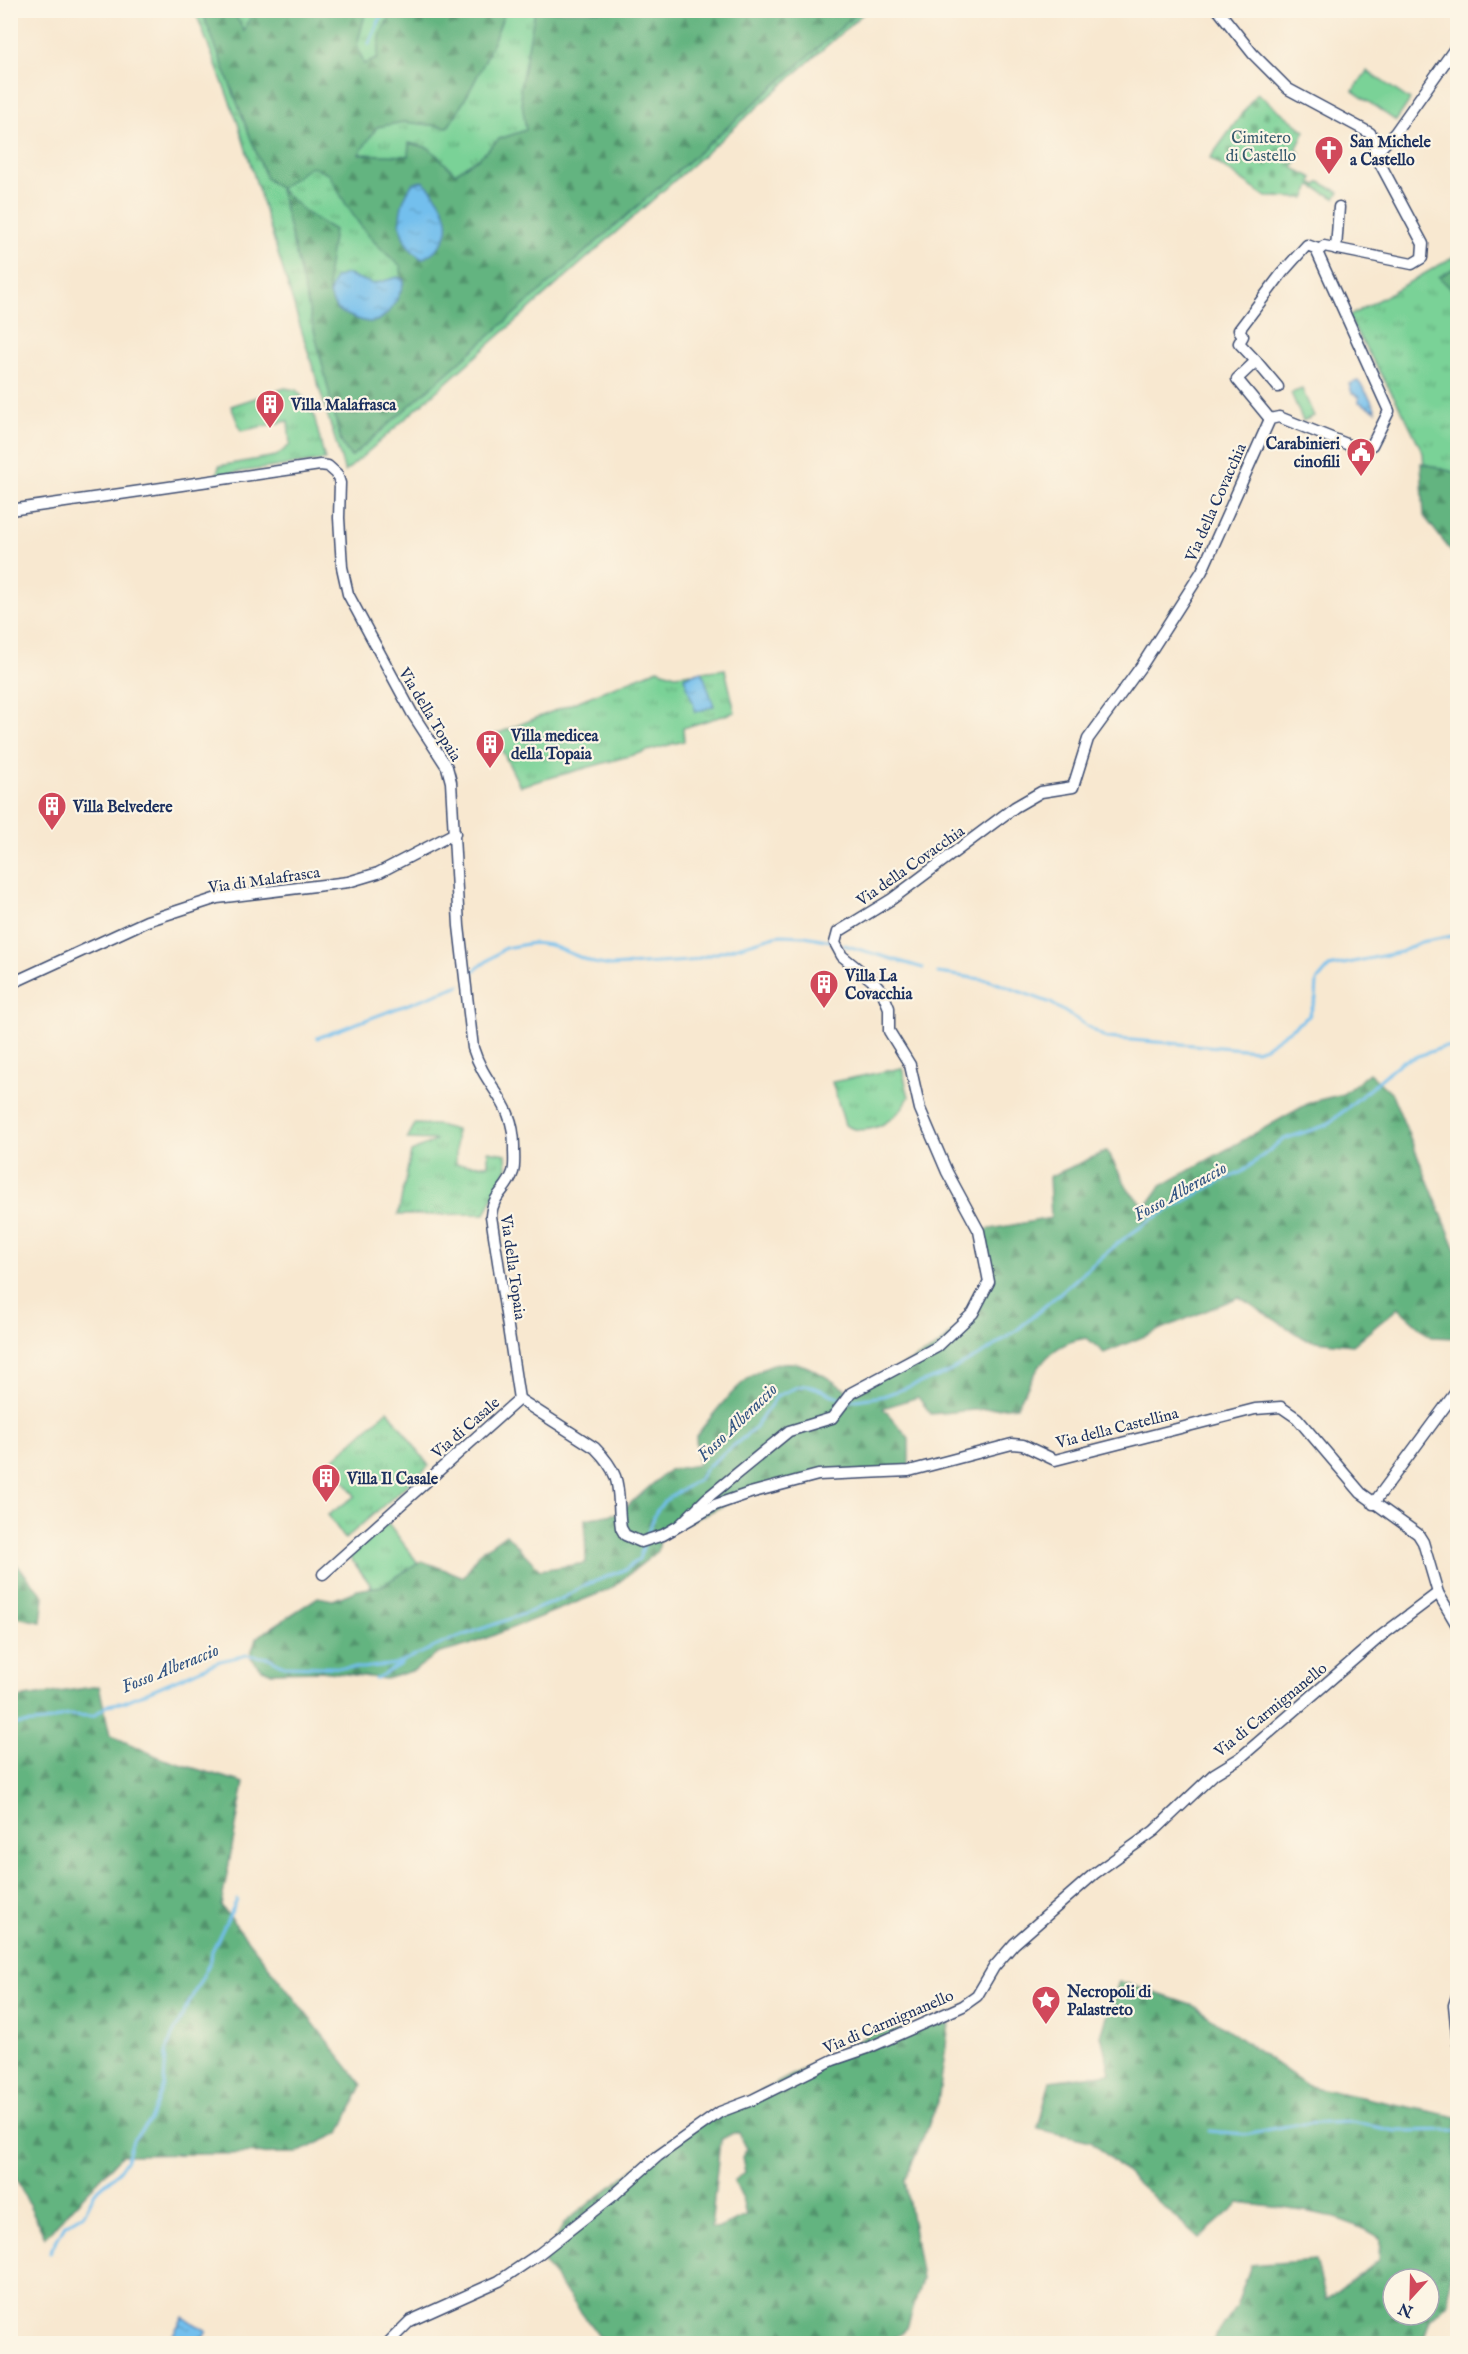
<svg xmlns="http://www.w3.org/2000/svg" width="1468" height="2354" viewBox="0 0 1468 2354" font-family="'IM FELL English',serif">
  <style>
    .grass { fill: url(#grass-tufts); stroke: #4a807a; stroke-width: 1.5 }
    .forest { fill: url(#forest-firs); stroke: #3f726f; stroke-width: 1.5; fill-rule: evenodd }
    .cemetery { fill: url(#cemetery-stones); stroke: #4a807a; stroke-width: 1.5 }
    .pitch { fill: #7ad297; stroke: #4a807a; stroke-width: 1.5 }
    .water { fill: url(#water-ripples); stroke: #4777a6; stroke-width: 1.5 }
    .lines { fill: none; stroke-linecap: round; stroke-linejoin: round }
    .stream { stroke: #73bfed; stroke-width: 3 }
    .street-casing { stroke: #3c4b6f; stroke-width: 13 }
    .street { stroke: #fff; stroke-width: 10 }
    .labels { text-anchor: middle; stroke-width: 4.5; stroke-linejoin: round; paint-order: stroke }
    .park-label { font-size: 16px; fill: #33586c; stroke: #fcf5e5 }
    .poi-label { font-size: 16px; font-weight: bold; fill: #1b2f5e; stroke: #fcf5e5; text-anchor: start }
    .street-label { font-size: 16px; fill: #1b2f5e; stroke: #fcf5e5 }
    .water-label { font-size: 18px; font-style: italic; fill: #315382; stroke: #fcf5e5 }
  </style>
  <defs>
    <pattern id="grass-tufts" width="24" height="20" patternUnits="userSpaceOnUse" patternTransform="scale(1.5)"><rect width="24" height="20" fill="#7ad297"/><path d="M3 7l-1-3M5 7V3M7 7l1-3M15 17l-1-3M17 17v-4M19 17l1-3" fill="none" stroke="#63ab7e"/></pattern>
    <pattern id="forest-firs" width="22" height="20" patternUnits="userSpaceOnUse" patternTransform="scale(1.5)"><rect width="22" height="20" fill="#63b480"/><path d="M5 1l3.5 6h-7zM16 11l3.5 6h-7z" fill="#51936c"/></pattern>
    <pattern id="cemetery-stones" width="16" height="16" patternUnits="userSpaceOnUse" patternTransform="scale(1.5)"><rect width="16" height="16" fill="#7ad297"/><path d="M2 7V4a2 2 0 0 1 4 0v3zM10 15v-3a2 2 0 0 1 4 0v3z" fill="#63ab7e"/></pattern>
    <pattern id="water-ripples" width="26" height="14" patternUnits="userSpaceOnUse" patternTransform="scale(1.5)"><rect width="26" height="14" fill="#73bfed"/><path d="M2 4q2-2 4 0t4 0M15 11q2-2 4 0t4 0" fill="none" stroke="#5e9cc3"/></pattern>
  </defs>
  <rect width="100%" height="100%" fill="#fcf5e5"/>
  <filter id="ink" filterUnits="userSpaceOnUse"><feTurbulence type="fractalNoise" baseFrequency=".0167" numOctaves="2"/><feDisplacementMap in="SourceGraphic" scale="12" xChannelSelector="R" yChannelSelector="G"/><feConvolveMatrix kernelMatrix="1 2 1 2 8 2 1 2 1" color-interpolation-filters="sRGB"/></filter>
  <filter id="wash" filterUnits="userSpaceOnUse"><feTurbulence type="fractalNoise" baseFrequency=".008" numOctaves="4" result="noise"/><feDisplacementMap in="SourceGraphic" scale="24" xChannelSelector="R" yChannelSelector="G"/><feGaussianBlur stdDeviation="1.35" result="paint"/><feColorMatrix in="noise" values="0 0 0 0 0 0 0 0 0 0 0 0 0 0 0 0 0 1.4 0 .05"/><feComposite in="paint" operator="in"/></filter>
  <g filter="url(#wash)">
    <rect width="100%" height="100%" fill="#f8e8d0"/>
    <g class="grass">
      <path d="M195 11H866L345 472 237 120Z"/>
      <path d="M1457 255V557L1425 481 1423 453 1404 414 1348 317Z"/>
      <path d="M285 388 296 390 312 407 325 460 217 475 219 466 276 456 290 445 288 421 241 431 231 406Z"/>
      <path d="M658 669 675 675 725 669 735 712 683 728 684 741 520 786 494 735Z"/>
      <path d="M902 1068 909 1097C898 1119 870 1139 845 1125L832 1082Z"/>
      <path d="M415 1124 437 1125 456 1130V1164L488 1165V1151L506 1154 507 1168 485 1214 398 1215 411 1152 437 1140 407 1139Z"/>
      <path d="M388 1410 429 1466 345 1539 328 1515 355 1496 331 1461Z"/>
      <path d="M388 1523 421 1567 376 1592 349 1556Z"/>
    </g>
    <g class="forest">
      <path d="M202 11H233L244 31 253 11H366L357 45 364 64 377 59 381 32 394 11H505C491 52 472 90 448 127L404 122 377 127 359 154 408 156 409 143 429 148 455 173 479 158 499 139 526 130 520 89 535 11H860L351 457 341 442 280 189 266 178ZM311 166 329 174C348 211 368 241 401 266L402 287 390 309 329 295 328 272 334 230 309 215 280 189Z"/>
      <path d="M1457 266V295L1439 277Z"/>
      <path d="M1421 463 1457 473V559L1424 516Z"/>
      <path d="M1369 1073 1392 1094 1457 1252V1338L1431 1337 1398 1308 1353 1345 1307 1340 1239 1297 1104 1353 1087 1338C1046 1343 1035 1373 1017 1406L931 1414 918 1397 883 1408 909 1438V1471L847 1474 750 1493 661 1535 658 1551 610 1589 469 1645 437 1654 415 1670 386 1679 321 1671 270 1672 260 1668 250 1656 256 1638 318 1597 333 1600 358 1590 381 1586 422 1561 464 1577 478 1554 506 1534 540 1570 586 1563 585 1519 619 1513 669 1470 698 1465 696 1436C721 1405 758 1351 802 1365 819 1370 836 1384 851 1393L937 1347 973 1313 989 1282 979 1231 1051 1218 1049 1177 1107 1151 1130 1192 1146 1207 1161 1186 1311 1102 1343 1094Z"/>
      <path d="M11 1558 44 1596 41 1622 11 1616Z"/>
      <path d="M99 1686 110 1735 163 1759 244 1783 221 1906 362 2085 340 2133 297 2153 122 2155 45 2237 16 2178 11 2175V1699Z"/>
      <path d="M1119 1981 1194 2006 1308 2086 1457 2117 1449 2302 1430 2320 1422 2343H1211L1236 2307 1251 2265 1316 2260 1326 2300 1379 2260 1380 2238C1331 2209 1294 2210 1239 2203L1199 2238 1091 2141 1038 2129 1050 2081 1110 2073 1101 2035ZM1393 2279H1429V2315H1393Z"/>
      <path d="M949 2024 938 2102 905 2180 922 2279 907 2328 889 2343H604L544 2263 564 2223 679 2134 875 2032ZM733 2133H739L747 2149 742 2157 745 2172 734 2181 742 2198 746 2216 717 2229 711 2228 720 2140Z"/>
    </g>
    <path class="cemetery" d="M1257 93 1305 131 1296 150 1301 153 1293 168 1313 178 1311 182 1317 185 1320 182 1339 192 1335 198 1311 186 1305 198 1266 197 1210 158Z"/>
    <g class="pitch">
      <path d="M1367 71 1410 100 1396 121 1353 91Z"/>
      <path d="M1302 389 1314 416 1303 421 1291 393Z"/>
    </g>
    <g class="water">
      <path d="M423 181C450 207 461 239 422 259 394 240 395 209 413 183Z"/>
      <path d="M346 274 373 284 398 277 404 280C401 295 387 323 369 322 358 321 346 314 337 310L329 295 335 278Z"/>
      <path d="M1358 381C1366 392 1372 399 1376 411L1359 402V397L1352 393 1349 384Z"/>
      <path d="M702 671 714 706 696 712 684 677Z"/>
      <path d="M183 2317 207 2331 200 2343H186L173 2334Z"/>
    </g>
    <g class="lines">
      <g class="stream">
        <path d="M369 44 384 10"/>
        <path d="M844 945 923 968"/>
        <path d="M938 973 988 980 1051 1003 1106 1038 1256 1050 1265 1047 1309 1016 1316 998 1317 981 1329 967 1401 952 1421 942 1458 935"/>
        <path d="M468 975 505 948 533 943 550 945 594 963 611 966 689 961 779 935 805 936 831 941"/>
        <path d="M317 1038 460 985"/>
        <path d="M849 1401 883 1396 945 1374 987 1351 1017 1330 1118 1243 1152 1219 1217 1183 1242 1172 1284 1139 1327 1125 1401 1062 1444 1047 1458 1048"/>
        <path d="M646 1538 656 1512 664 1501 699 1479 708 1466 753 1430 777 1396 797 1387 808 1385 843 1399"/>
        <path d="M375 1679 401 1664"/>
        <path d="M10 1725 44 1722 67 1715 93 1716 108 1705 124 1702 220 1661 247 1655 269 1658 284 1666 362 1668 396 1664 453 1639 532 1611 565 1597 581 1587 626 1569 639 1559 644 1545"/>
        <path d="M1209 2131 1245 2134 1298 2124 1352 2122 1396 2131 1458 2130"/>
        <path d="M50 2252 65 2225 84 2214 95 2192 118 2172 127 2159 133 2140 150 2120 164 2085 166 2053 172 2036 211 1960 212 1951 237 1900"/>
      </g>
    </g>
  </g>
  <g filter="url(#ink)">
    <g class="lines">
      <g class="street-casing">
        <g id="street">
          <path d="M1375 154 1395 133 1458 44"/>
          <path d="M1336 249 1339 207"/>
          <path d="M1256 361 1278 387"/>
          <path d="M1270 419 1237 379 1256 361 1239 343 1243 336 1239 330 1282 273 1307 245 1318 249"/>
          <path d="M10 510 320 465 328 466 337 474 340 483 339 518 342 567 348 594 412 713 447 767 451 782 459 926 473 1048C486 1090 515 1101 514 1149 514 1156 515 1166 513 1172 507 1191 493 1193 491 1216L519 1399"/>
          <path d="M10 984 147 921 217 898 348 882 378 873 455 833"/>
          <path d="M519 1399 595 1448C625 1478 616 1490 621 1528L625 1535 641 1542 663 1535 715 1505 750 1493 818 1475 909 1471 1012 1444 1023 1445 1055 1460 1255 1409 1281 1407 1297 1418 1361 1493 1418 1534 1423 1542 1438 1593 1458 1627"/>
          <path d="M1373 1504 1458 1389"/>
          <path d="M680 1525 707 1498 789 1431 832 1418 851 1393 937 1347 973 1313 989 1282 979 1231 947 1172 920 1109 910 1065 889 1031V1008L882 991 874 982 842 956 835 943 838 932 892 899 1015 807 1041 792 1073 787 1088 739 1142 665 1202 571 1270 419 1279 417 1359 449 1372 445 1389 411 1317 252 1324 246 1412 264 1422 258 1423 244 1375 154V139L1370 133 1288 89 1253 54 1218 10"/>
          <path d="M323 1574 519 1399"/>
          <path d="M1458 1993 1454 2005 1458 2044"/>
          <path d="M387 2344 410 2321 499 2281 539 2254 614 2195 658 2156 720 2112 752 2100 833 2060 868 2048 963 2006 977 1996 994 1967 1014 1944 1094 1874 1154 1831 1214 1774 1240 1758 1381 1636 1438 1593"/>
        </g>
      </g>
      <use href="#street" class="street"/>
    </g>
  </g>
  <defs>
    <g id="church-pin" transform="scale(1.5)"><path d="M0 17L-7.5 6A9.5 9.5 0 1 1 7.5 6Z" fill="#d1495b" stroke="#fcf5e5"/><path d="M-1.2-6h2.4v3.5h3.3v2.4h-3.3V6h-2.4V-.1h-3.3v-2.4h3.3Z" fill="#fff"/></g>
    <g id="building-pin" transform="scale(1.5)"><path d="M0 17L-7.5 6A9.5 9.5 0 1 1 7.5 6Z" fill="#d1495b" stroke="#fcf5e5"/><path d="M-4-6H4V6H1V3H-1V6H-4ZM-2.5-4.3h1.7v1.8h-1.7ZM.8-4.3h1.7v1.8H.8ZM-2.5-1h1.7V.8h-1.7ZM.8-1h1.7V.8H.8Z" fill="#fff"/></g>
    <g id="civic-pin" transform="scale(1.5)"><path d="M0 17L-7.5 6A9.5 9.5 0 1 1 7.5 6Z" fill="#d1495b" stroke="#fcf5e5"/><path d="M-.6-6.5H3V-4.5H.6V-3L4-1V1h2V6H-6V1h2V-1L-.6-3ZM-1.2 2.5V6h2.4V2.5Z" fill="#fff"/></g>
    <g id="sight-pin" transform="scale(1.5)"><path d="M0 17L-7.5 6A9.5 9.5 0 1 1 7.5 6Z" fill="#d1495b" stroke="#fcf5e5"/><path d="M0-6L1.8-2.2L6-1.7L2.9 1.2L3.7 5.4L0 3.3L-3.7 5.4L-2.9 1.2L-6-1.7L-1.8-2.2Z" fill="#fff"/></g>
  </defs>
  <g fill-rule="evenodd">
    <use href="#church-pin" x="1329" y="150"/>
    <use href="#building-pin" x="270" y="404"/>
    <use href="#civic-pin" x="1361" y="452"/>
    <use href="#building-pin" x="490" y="744"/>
    <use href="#building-pin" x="52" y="806"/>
    <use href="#building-pin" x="824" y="984"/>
    <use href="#building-pin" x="326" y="1478"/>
    <use href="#sight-pin" x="1046" y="2000"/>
  </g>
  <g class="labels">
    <g class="park-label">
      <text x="1261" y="143">Cimitero<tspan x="1261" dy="18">di Castello</tspan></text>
    </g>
    <g class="poi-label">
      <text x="1350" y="147">San Michele<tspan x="1350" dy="18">a Castello</tspan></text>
      <text x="291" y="410">Villa Malafrasca</text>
      <text x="1340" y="449" text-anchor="end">Carabinieri<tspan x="1340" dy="18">cinofili</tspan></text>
      <text x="511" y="741">Villa medicea<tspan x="511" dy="18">della Topaia</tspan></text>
      <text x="73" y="812">Villa Belvedere</text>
      <text x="845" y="981">Villa La<tspan x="845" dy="18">Covacchia</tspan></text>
      <text x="347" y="1484">Villa Il Casale</text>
      <text x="1067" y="1997">Necropoli di<tspan x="1067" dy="18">Palastreto</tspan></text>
    </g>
    <g class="street-label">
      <text transform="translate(1215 502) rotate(-66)" y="6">Via della Covacchia</text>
      <text transform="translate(431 714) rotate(59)" y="6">Via della Topaia</text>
      <text transform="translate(910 865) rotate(-35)" y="6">Via della Covacchia</text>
      <text transform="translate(264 879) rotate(-8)" y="6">Via di Malafrasca</text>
      <text transform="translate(514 1267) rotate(82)" y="6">Via della Topaia</text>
      <text transform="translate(465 1427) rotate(-41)" y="6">Via di Casale</text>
      <text transform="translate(1117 1427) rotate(-14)" y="6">Via della Castellina</text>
      <text transform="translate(1270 1709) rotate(-39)" y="6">Via di Carmignanello</text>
      <text transform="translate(888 2021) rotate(-23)" y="6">Via di Carmignanello</text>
    </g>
    <g class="water-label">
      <text transform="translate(1180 1191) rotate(-29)" y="6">Fosso Alberaccio</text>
      <text transform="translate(737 1422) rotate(-44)" y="6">Fosso Alberaccio</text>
      <text transform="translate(170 1668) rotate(-22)" y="6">Fosso Alberaccio</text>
    </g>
  </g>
  <rect width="1468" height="2354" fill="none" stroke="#fcf5e5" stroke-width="36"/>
  <g transform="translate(1411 2297) rotate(202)"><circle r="28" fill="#fcf5e5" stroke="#a2a6af" stroke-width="1.5"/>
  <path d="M0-4.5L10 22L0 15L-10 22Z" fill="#d1495b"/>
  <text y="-9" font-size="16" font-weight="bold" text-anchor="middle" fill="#1b2f5e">N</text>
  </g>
</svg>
